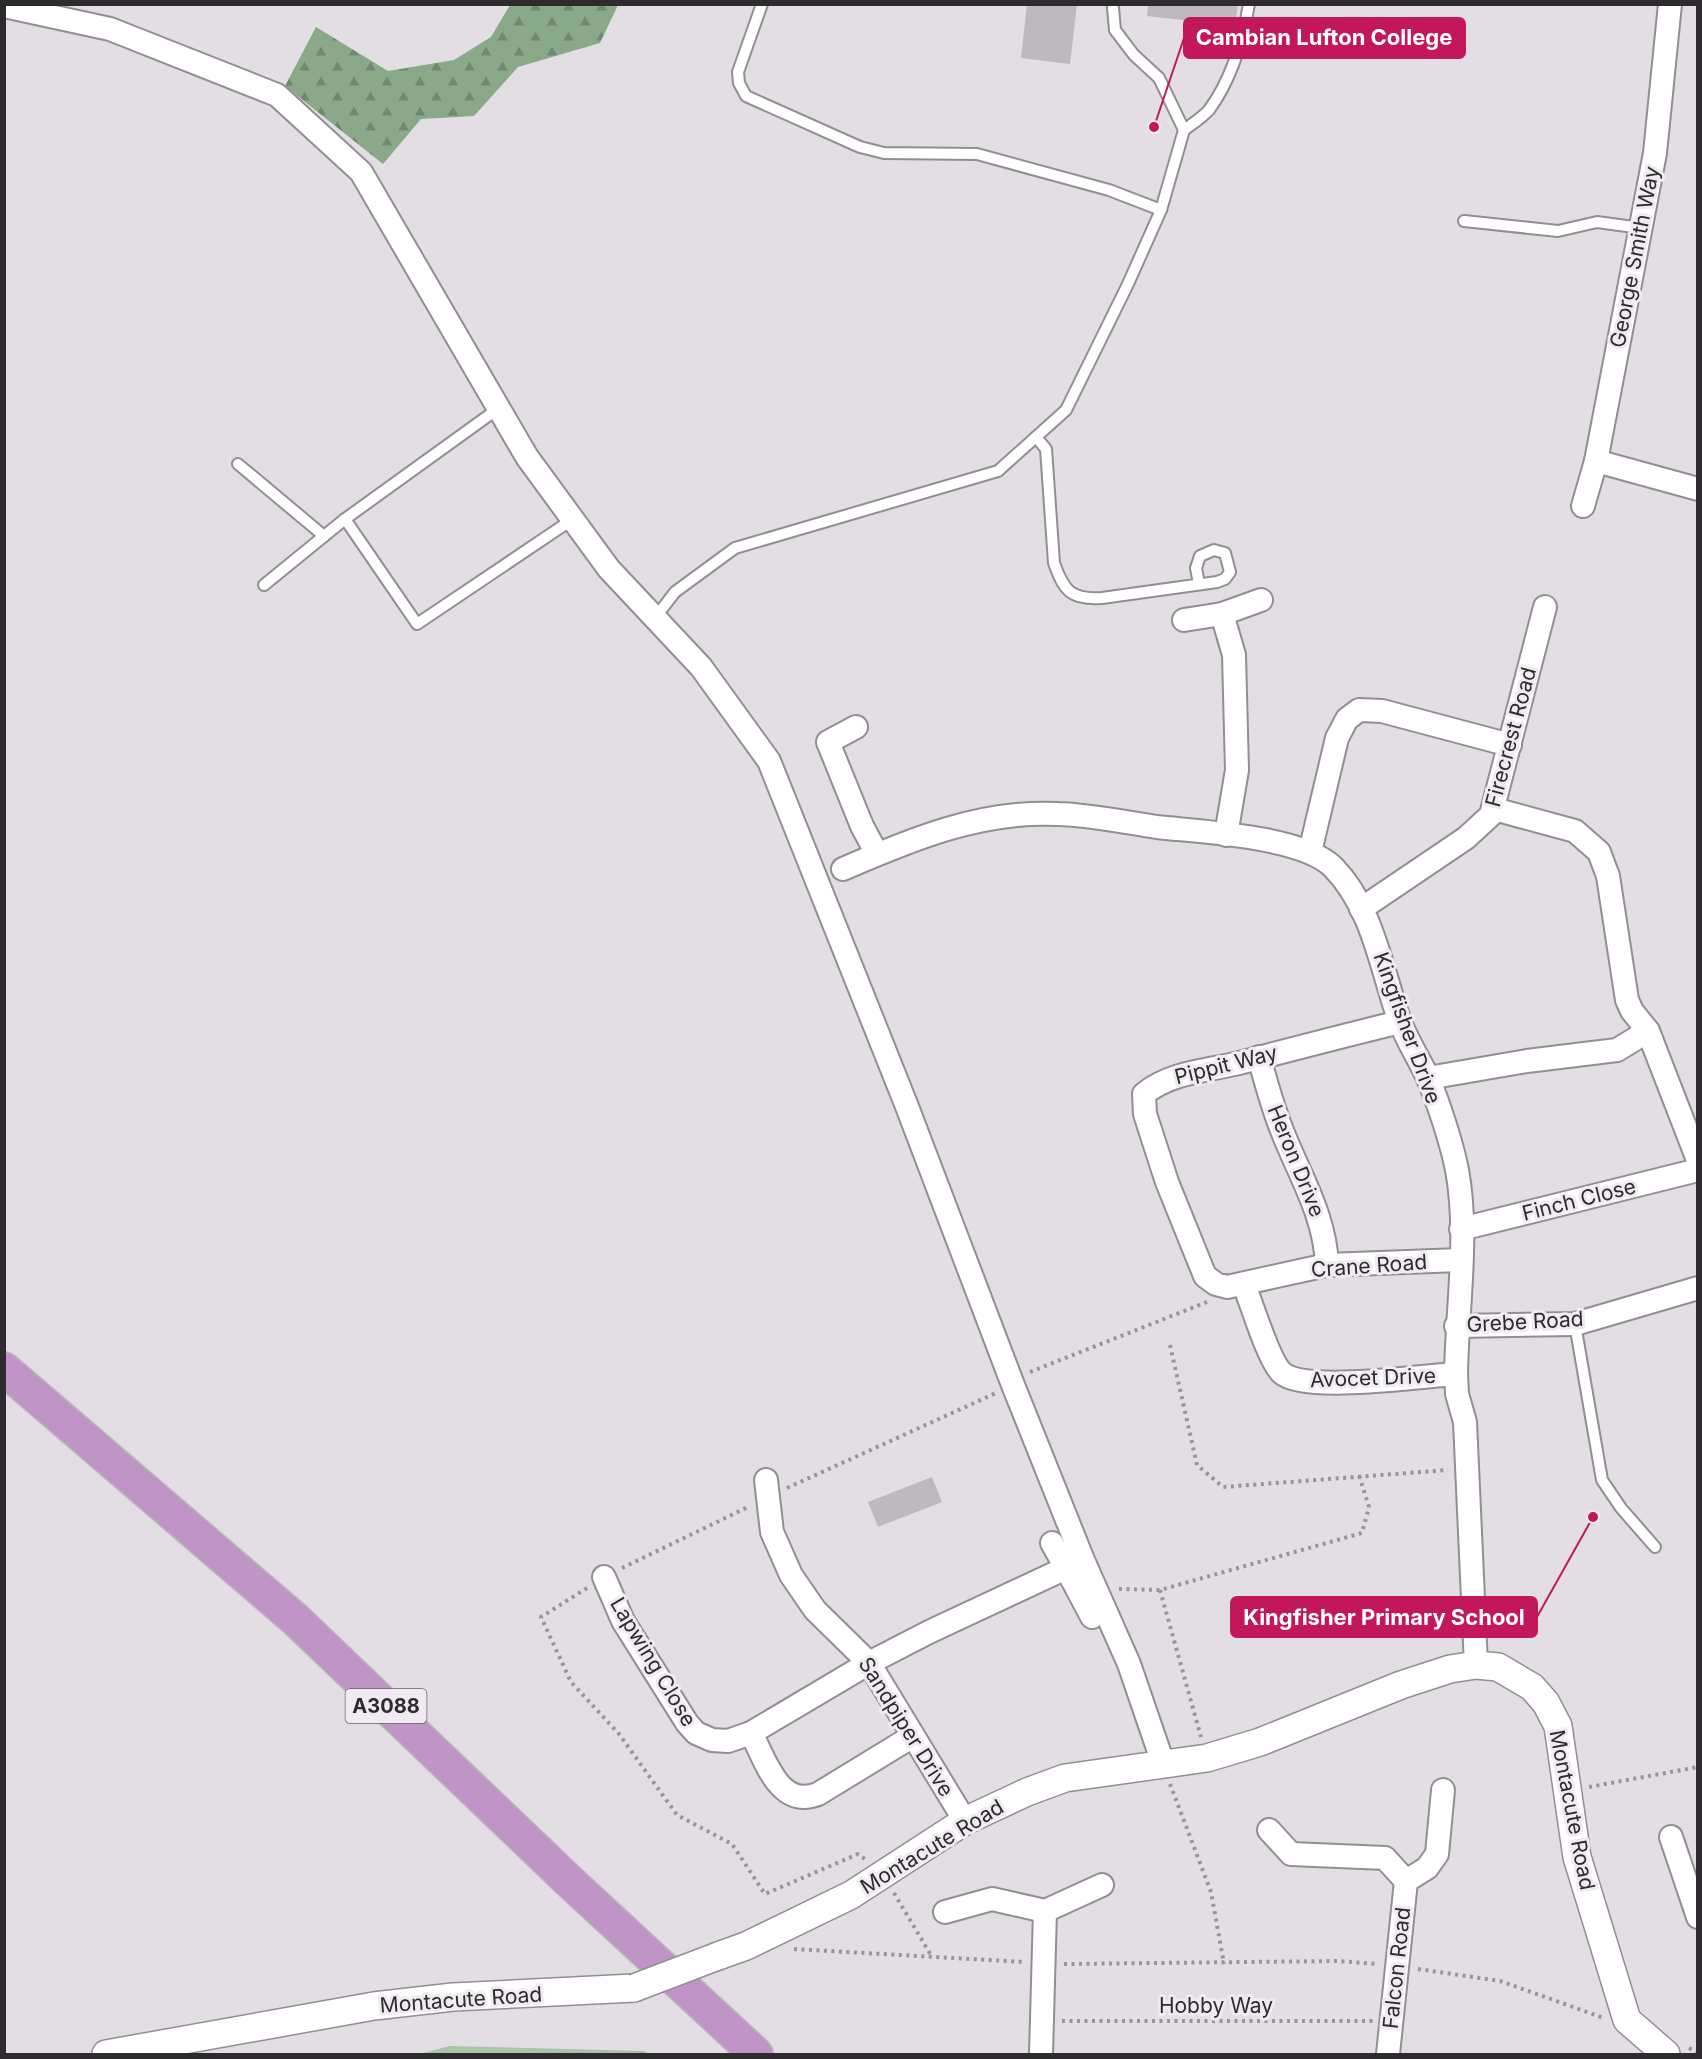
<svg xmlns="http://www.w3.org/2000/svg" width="1702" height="2059" viewBox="0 0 1702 2059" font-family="Inter,sans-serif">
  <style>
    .grass { fill: #abc2aa }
    .forest { fill: url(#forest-firs) }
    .building { fill: #bdb9be }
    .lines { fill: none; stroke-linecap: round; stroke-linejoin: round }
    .service-casing { stroke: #928e93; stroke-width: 14 }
    .minor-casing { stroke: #928e93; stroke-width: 26 }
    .tertiary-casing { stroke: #928e93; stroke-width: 30 }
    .trunk-casing { stroke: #bcbbbc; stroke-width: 36 }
    .path { stroke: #989598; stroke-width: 4; stroke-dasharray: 3 4.5; stroke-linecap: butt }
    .service { stroke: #fff; stroke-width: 10 }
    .minor { stroke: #fff; stroke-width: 22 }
    .tertiary { stroke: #fff; stroke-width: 27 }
    .trunk { stroke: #c094c7; stroke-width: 33 }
    .tertiary-bridge-casing { stroke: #928e93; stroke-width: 30; stroke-linecap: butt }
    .tertiary-bridge { stroke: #fff; stroke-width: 27 }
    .labels { text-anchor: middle; stroke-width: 6; stroke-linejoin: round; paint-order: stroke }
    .shield { fill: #efebf0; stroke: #676568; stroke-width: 1.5 }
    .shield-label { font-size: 20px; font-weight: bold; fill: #2d2b2d }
    .street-label { font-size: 21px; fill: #2d2b2d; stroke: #efebf0 }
    .leader { fill: none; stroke: #c2185b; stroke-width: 2 }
    .callout-dot { fill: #c2185b; stroke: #efebf0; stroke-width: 2 }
    .callout { fill: #c2185b; stroke: #c2185b; stroke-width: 2 }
    .callout-label { font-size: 22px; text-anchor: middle; font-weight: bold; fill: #fff }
  </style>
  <defs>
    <pattern id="forest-firs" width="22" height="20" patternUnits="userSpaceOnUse" patternTransform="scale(1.5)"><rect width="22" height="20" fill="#89a988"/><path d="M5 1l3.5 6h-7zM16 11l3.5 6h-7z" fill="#708a70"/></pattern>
  </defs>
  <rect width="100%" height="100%" fill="#e2dee3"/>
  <path class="grass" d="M450 2046 644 2051 649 2054H419Z"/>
  <path class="forest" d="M510 5H618L600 43 518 67 474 116 421 119 383 164 285 86 316 27 388 71 454 60 491 37Z"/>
  <g class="building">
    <path d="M1027 4H1077L1070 64 1021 58Z"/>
    <path d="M1148 4H1238L1235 26 1147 16Z"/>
    <path d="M932 1477 942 1502 878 1527 868 1502Z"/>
  </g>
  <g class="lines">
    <g class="service-casing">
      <g id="service">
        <path d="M762 4 738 72 739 83 746 96 860 147 884 153 977 154 1109 190 1161 210"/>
        <path d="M1184 130C1192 124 1203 117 1209 110 1231 80 1243 40 1249 4"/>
        <path d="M1464 221 1558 231 1597 222 1641 228"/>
        <path d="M499 408 345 519 417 624 573 519"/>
        <path d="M1036 437 1046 449 1054 563C1064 591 1071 600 1102 598L1217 582 1225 579 1230 572 1225 553 1214 550 1200 556 1196 568 1199 584"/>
        <path d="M238 464 324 536"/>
        <path d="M264 585 345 519"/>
        <path d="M655 618 675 592 735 548 998 471 1066 410 1128 284 1161 210 1184 130 1159 78 1134 55 1115 30 1113 8"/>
        <path d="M1575 1324 1602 1480 1621 1508 1655 1547"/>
      </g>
    </g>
    <g class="minor-casing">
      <g id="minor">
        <path d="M4 6 110 29 277 95 361 172 527 457 609 569 701 667 769 761 906 1104 1013 1385 1083 1560 1129 1664 1164 1766"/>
        <path d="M1596 461 1698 489"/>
        <path d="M1583 506 1596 461 1655 153 1670 4"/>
        <path d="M1222 614 1234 655 1237 770 1226 835"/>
        <path d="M1184 620 1222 614 1261 600"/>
        <path d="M856 727 828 742 862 826 877 854"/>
        <path d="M1494 809 1575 831 1599 852 1608 876 1627 1000 1632 1011 1648 1031 1698 1160"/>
        <path d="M1310 852 1337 738 1347 719 1359 710 1382 711 1510 745"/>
        <path d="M843 869C912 839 982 810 1058 814 1091 815 1124 822 1157 827 1201 832 1302 836 1333 867 1373 908 1381 968 1399 1019 1406 1039 1418 1057 1427 1076 1438 1101 1452 1144 1457 1170 1469 1234 1457 1309 1456 1374L1457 1394 1465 1422 1476 1665"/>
        <path d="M1361 909 1466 838 1491 815 1545 607"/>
        <path d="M1400 1022C1346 1035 1293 1049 1239 1063 1206 1071 1171 1072 1144 1094L1145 1114 1167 1182 1205 1276 1216 1284 1227 1287 1327 1265 1460 1260"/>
        <path d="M1259 1057C1266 1083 1273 1109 1283 1133 1301 1178 1325 1216 1327 1265"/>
        <path d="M1428 1078 1527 1061 1617 1050 1648 1031"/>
        <path d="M1461 1229 1698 1170"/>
        <path d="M1244 1285C1252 1304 1269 1362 1282 1373 1305 1393 1422 1376 1456 1374"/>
        <path d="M1456 1326 1575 1324 1698 1288"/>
        <path d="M766 1480 772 1532 791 1575 815 1610 869 1663 965 1821"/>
        <path d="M1066 1568 1092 1617"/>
        <path d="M604 1577 623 1621 687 1723 696 1733 712 1740 728 1741 751 1733 869 1663 929 1632 1066 1568 1052 1543"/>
        <path d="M751 1733C766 1761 779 1809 818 1794L913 1736"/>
        <path d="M1269 1830 1291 1854 1385 1858 1406 1881"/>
        <path d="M1671 1837 1698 1917"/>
        <path d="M945 1912 992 1899 1045 1911 1102 1885"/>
        <path d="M1041 2054 1045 1911"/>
        <path d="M1388 2054 1406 1881 1427 1868 1437 1854 1443 1790"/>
      </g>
    </g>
    <g class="tertiary-casing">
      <g id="tertiary">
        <path d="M718 1956 746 1946 851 1895 965 1821 1027 1792 1065 1778 1207 1758 1260 1742 1401 1685 1450 1669 1476 1665 1498 1667 1532 1687 1546 1703 1558 1726 1577 1857 1627 2020 1666 2054"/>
        <path d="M106 2054 374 2006 453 1997 634 1988"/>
      </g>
    </g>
    <g class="trunk-casing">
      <path id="trunk" d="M4 1369 295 1619 569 1881 756 2054"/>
    </g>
    <g class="path">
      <path d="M1170 1345 1197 1465 1223 1487 1448 1470"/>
      <path d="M1030 1372 1207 1302"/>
      <path d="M787 1488 996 1393"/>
      <path d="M622 1568 748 1507"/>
      <path d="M587 1588 541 1617 571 1682 619 1734 677 1815 732 1844 765 1894 858 1854 866 1860"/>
      <path d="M1119 1589 1160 1590 1362 1533 1369 1507 1359 1475"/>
      <path d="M1160 1590 1201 1737"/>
      <path d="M1170 1784 1211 1892 1224 1964"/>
      <path d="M1589 1787 1698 1767"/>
      <path d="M894 1893 932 1957"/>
      <path d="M794 1949 1024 1962"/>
      <path d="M1064 1964 1338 1961 1377 1964"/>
      <path d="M1418 1969 1500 1981 1604 2018"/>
      <path d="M1062 2021H1373"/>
      <path d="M1689 2048 1698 2053"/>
    </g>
    <use href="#service" class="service"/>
    <use href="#minor" class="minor"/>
    <use href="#tertiary" class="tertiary"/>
    <use href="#trunk" class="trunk"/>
    <g class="tertiary-bridge-casing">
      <path id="tertiary-bridge" d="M634 1988 718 1956"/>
    </g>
    <use href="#tertiary-bridge" class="tertiary-bridge"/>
  </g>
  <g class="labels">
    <rect class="shield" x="345.5" y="1689" width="81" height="34" rx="4.5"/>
    <g class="shield-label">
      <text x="386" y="1713">A3088</text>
    </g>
    <g class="street-label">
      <text transform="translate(1635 257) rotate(-79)" y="7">George Smith Way</text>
      <text transform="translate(1511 737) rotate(-75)" y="7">Firecrest Road</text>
      <text transform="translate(1407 1028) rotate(70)" y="7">Kingfisher Drive</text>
      <text transform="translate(1226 1065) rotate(-14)" y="7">Pippit Way</text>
      <text transform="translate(1296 1161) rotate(68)" y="7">Heron Drive</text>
      <text transform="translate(1579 1200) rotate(-14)" y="7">Finch Close</text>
      <text transform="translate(1369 1266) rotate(-4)" y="7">Crane Road</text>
      <text transform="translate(1525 1322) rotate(-3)" y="7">Grebe Road</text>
      <text transform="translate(1373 1378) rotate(-2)" y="7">Avocet Drive</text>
      <text transform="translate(653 1662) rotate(59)" y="7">Lapwing Close</text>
      <text transform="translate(906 1727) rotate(58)" y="7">Sandpiper Drive</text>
      <text transform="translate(1572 1810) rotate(79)" y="7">Montacute Road</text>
      <text transform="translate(932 1847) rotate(-31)" y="7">Montacute Road</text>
      <text transform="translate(1397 1968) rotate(-84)" y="7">Falcon Road</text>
      <text transform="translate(461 2000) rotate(-4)" y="7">Montacute Road</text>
      <text x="1216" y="2013">Hobby Way</text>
    </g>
  </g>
  <path class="leader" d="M1154 127L1184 38M1593 1517L1537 1617"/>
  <g class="callout-dot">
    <circle cx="1154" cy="127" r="6"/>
    <circle cx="1593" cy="1517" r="6"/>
  </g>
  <g class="callout">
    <rect x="1184" y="18" width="281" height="40" rx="6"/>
    <rect x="1231" y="1597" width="306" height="40" rx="6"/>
  </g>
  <g class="callout-label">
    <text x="1324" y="45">Cambian Lufton College</text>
    <text x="1384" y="1625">Kingfisher Primary School</text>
  </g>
  <rect width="1702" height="2059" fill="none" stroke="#2d2b2d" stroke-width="12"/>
</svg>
